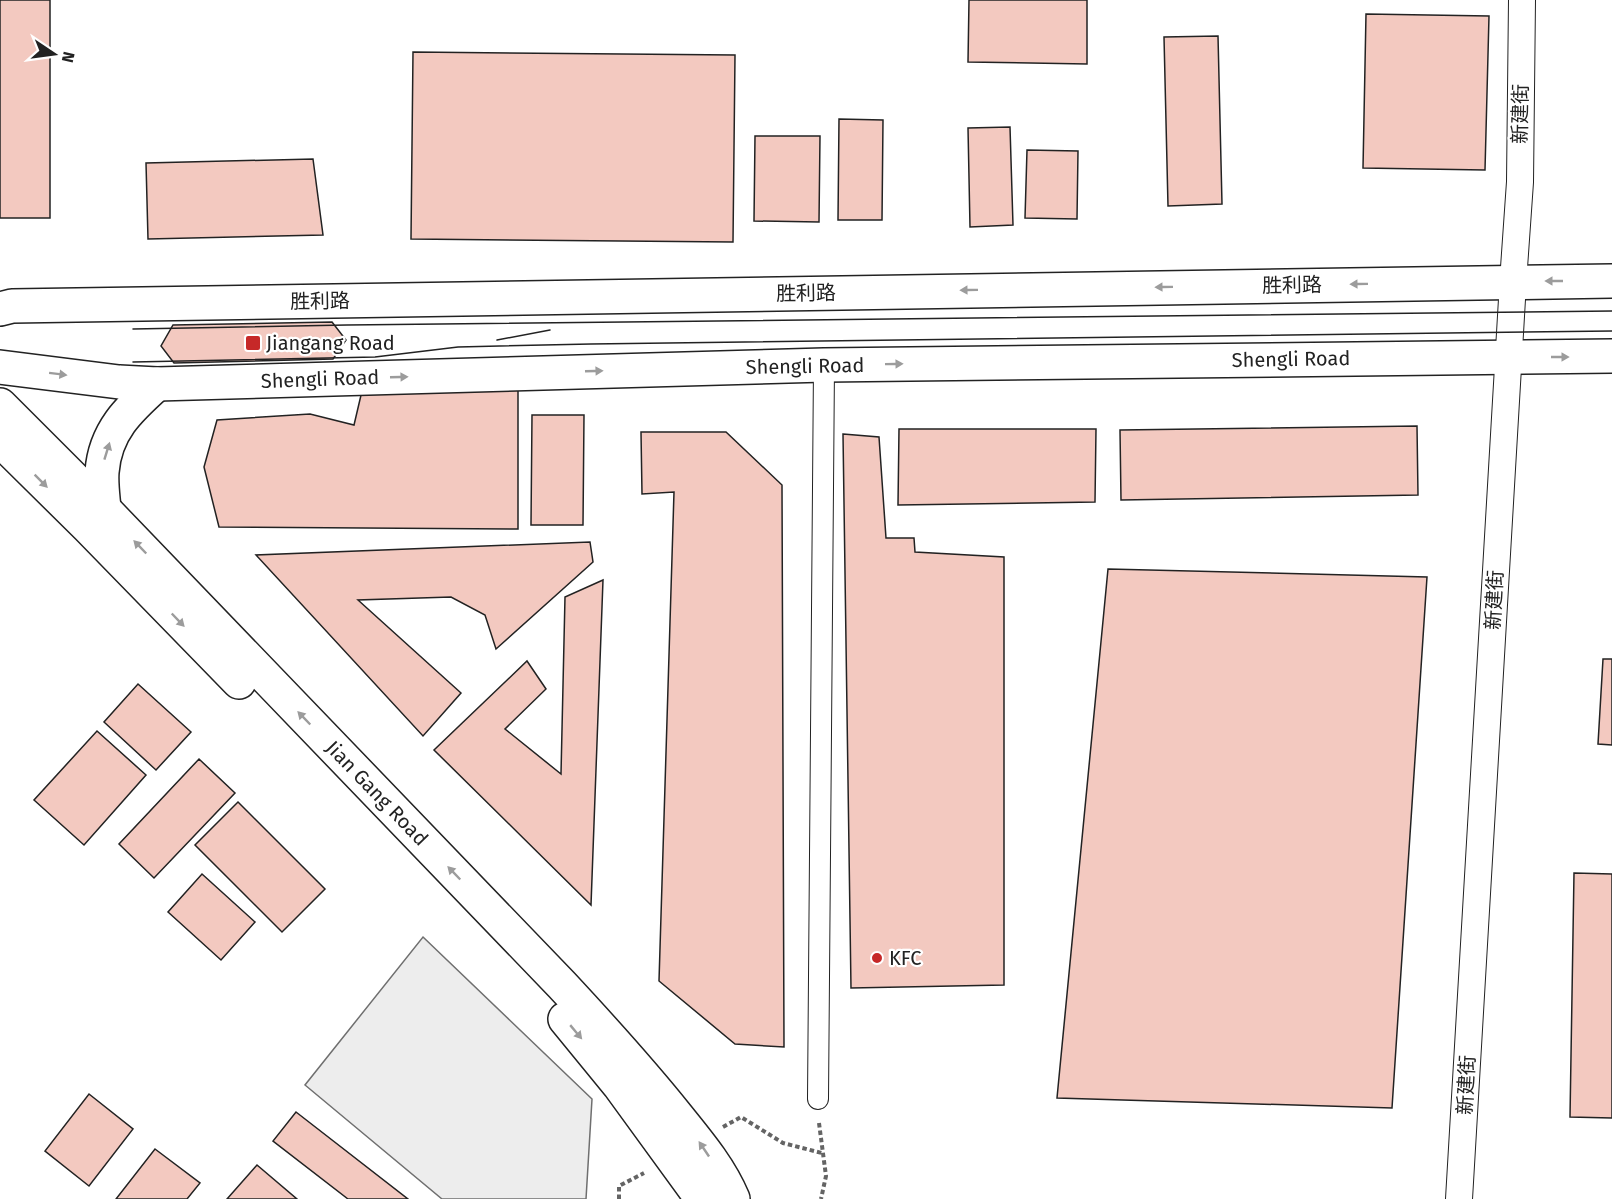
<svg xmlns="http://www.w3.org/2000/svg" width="1612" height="1199" viewBox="0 0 1612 1199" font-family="'Fira Sans','Noto Sans SC',sans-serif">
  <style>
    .parking { fill: #ededed; stroke: #6f6f6f; stroke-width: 1.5 }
    .building { fill: #f3c9c0; stroke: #222; stroke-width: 1.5 }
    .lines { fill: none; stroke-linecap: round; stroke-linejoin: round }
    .pedestrian-casing { stroke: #222; stroke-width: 22 }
    .minor-casing { stroke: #222; stroke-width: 28 }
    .tertiary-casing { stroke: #222; stroke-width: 36 }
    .secondary-casing { stroke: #222; stroke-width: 36 }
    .path { stroke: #646464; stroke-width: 4; stroke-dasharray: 4.5 3; stroke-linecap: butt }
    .pedestrian { stroke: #fff; stroke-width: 20 }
    .minor { stroke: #fff; stroke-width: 26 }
    .tertiary { stroke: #fff; stroke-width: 33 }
    .secondary { stroke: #fff; stroke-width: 33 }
    .tram { stroke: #222; stroke-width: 1.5 }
    .oneway { fill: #9c9c9c }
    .poi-dot { fill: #c62828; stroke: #fff; stroke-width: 2 }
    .labels { text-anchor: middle; stroke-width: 4.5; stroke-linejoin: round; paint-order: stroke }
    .street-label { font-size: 20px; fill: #222; stroke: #fff }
    .poi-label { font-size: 20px; fill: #222; stroke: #fff; text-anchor: start }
  </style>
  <rect width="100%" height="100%" fill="#fff"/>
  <path class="parking" d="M423 937 592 1099 586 1199H442L305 1085Z"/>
  <g class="building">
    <rect x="0" y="0" width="50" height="218"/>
    <path d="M969 0H1087V64L968 62Z"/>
    <path d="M1366 14 1489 16 1485 170 1363 168Z"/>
    <path d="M1218 36 1222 204 1168 206 1164 37Z"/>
    <path d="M413 52 735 55 733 242 411 239Z"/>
    <path d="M839 119 883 120 882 220H838Z"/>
    <path d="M1010 127 1013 225 970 227 968 128Z"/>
    <path d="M755 136H820L819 222 754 221Z"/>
    <path d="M1027 150 1078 151 1077 219 1025 218Z"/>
    <path d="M313 159 323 235 148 239 146 163Z"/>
    <path d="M332 322 346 340 333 359 174 363 161 346 173 325Z"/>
    <path d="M365 378 518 385V529L219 527 204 467 217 420 310 414 354 425Z"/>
    <path d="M532 415H584L583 525H531Z"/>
    <path d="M1417 426 1418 495 1121 500 1120 430Z"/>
    <path d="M899 429H1096L1095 502 898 505Z"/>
    <path d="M641 432H726L782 485 784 1047 735 1044 659 981 674 492 642 494Z"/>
    <path d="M843 434 879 437 886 538H914L915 552 1004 557V985L851 988Z"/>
    <path d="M590 542 593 562 496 649 485 615 451 597 358 600 461 693 423 736 256 555Z"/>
    <path d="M1108 569 1427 577 1392 1108 1057 1098Z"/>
    <path d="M603 580 591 905 434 750 527 661 546 689 505 729 561 774 565 597Z"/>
    <path d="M1603 659H1612V745L1598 744Z"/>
    <path d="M138 684 191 732 156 770 104 722Z"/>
    <path d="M97 731 146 775 84 845 34 800Z"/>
    <path d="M199 759 235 793 154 878 119 844Z"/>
    <path d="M238 802 325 889 282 932 195 845Z"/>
    <path d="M1574 873 1612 874V1118L1570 1117Z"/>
    <path d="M202 874 255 922 221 960 168 912Z"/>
    <path d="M89 1094 133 1129 89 1186 45 1151Z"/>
    <path d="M296 1112 408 1199H348L273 1141Z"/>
    <path d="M155 1149 200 1183 187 1199H116Z"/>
    <path d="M257 1165 297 1199H227Z"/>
  </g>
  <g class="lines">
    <g class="pedestrian-casing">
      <path id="pedestrian" d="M818 1099 824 365"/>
    </g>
    <g class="minor-casing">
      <path id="minor" d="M1459 1199 1513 282 1520 182 1522 0"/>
    </g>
    <g class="tertiary-casing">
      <g id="tertiary">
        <path d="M0 405 104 509 562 985C602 1028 641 1071 677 1116 698 1142 720 1168 733 1199"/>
        <path d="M0 440 88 527 239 682"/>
        <path d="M565 1019 619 1085 702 1199"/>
      </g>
    </g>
    <g class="secondary-casing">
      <g id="secondary">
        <path d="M0 309 12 306 1612 281"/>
        <path d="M0 367 119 382 157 384 824 365 1612 356"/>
        <path d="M104 509C103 497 101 484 102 472 105 431 129 409 157 384"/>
      </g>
    </g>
    <g class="path">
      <path d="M819 1123 826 1176 821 1199"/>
      <path d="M723 1127 741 1117 783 1143 822 1153"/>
      <path d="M619 1199V1186L644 1173"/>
    </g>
    <use href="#pedestrian" class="pedestrian"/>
    <use href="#minor" class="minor"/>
    <use href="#tertiary" class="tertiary"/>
    <use href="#secondary" class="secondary"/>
    <g class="tram">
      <path d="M133 329 347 325 1612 311"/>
      <path d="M497 340 550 330"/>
      <path d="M133 362 375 357 458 347 591 344 1612 331"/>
    </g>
  </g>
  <defs><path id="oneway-solid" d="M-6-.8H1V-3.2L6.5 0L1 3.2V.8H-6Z" transform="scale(1.5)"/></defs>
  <g class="oneway">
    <use href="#oneway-solid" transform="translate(1554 281) rotate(180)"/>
    <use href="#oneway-solid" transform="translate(1359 284) rotate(179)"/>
    <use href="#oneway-solid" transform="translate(1164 287) rotate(179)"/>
    <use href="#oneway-solid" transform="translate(969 290) rotate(179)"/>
    <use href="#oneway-solid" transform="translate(1560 357)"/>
    <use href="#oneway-solid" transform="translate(894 364) rotate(-1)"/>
    <use href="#oneway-solid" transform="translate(594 371) rotate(-2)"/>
    <use href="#oneway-solid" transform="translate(58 374) rotate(7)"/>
    <use href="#oneway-solid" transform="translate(399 377) rotate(-2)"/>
    <use href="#oneway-solid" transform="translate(107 451) rotate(-73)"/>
    <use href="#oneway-solid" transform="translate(41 481) rotate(45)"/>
    <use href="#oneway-solid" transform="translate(140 547) rotate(-134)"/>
    <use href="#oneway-solid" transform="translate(178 620) rotate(46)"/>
    <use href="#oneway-solid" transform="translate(304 718) rotate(-134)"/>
    <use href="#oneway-solid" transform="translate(454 873) rotate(-134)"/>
    <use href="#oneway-solid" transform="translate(576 1032) rotate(50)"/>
    <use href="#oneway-solid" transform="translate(704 1149) rotate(-124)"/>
  </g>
  <g class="poi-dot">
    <rect x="245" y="335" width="16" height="16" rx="3"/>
    <circle cx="877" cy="958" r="6"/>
  </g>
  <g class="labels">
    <g class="street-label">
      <text transform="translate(1520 114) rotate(-89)" y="7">新建街</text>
      <text transform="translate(1292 285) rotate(-1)" y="7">胜利路</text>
      <text transform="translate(806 293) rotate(-1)" y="7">胜利路</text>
      <text transform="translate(320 301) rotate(-1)" y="7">胜利路</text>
      <text transform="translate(1291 359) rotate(-1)" y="7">Shengli Road</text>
      <text transform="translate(805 366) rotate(-1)" y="7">Shengli Road</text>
      <text transform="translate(320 379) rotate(-2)" y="7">Shengli Road</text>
      <text transform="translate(1494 600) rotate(-87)" y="7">新建街</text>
      <text transform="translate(377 793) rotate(46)" y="7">Jian Gang Road</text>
      <text transform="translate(1466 1085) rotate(-87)" y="7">新建街</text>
    </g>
    <g class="poi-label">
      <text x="266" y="350">Jiangang Road</text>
      <text x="889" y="965">KFC</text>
    </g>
  </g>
  <g transform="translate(54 54) rotate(103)" stroke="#ffffff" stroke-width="4.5" paint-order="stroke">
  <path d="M0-4.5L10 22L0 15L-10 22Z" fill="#222222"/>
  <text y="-9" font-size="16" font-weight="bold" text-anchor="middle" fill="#222222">N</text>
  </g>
</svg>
